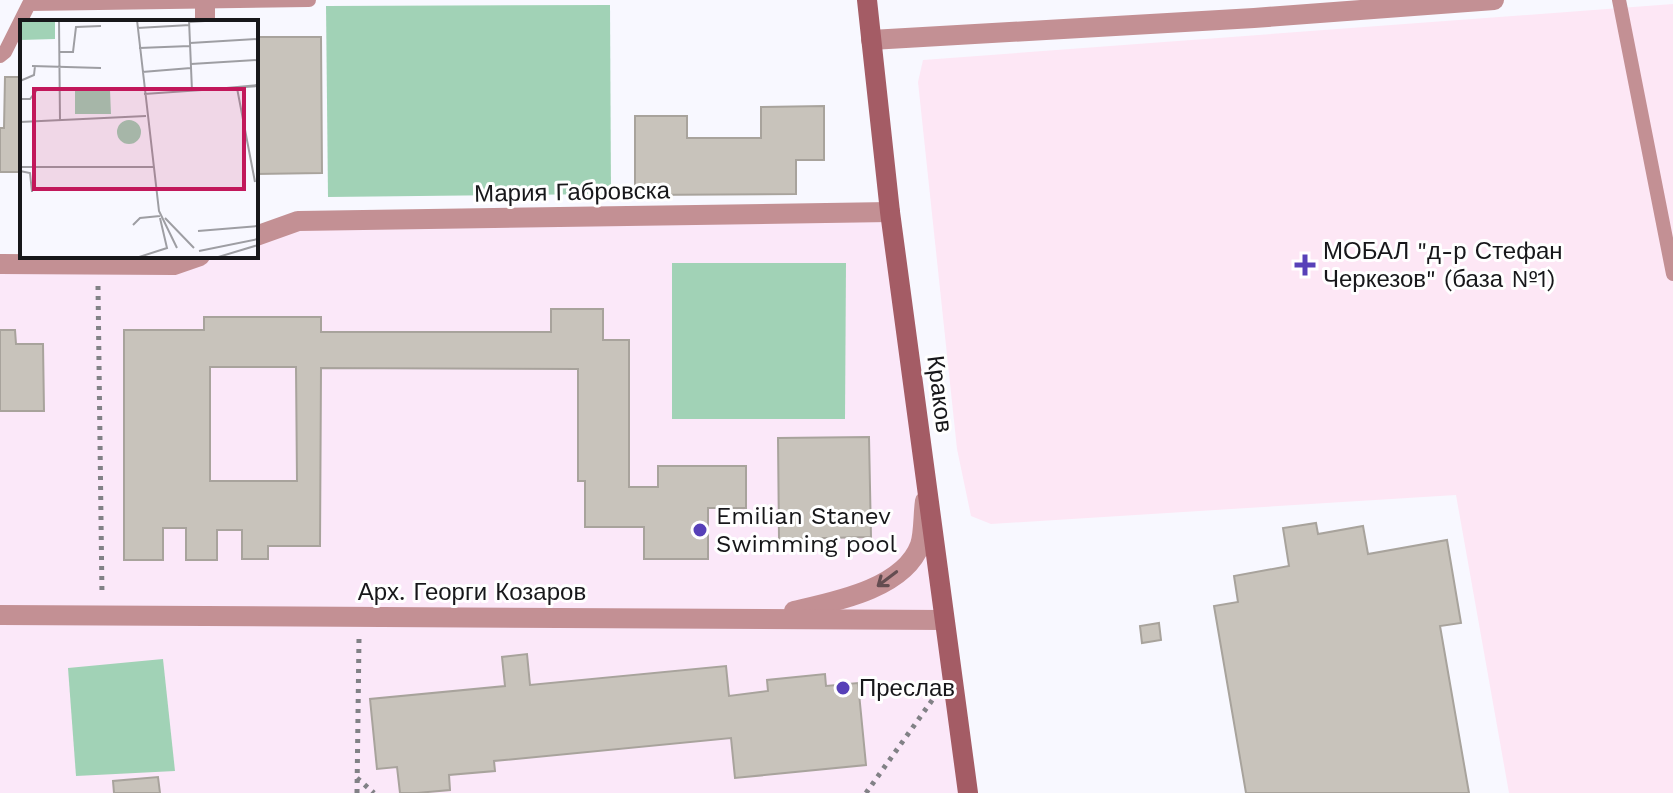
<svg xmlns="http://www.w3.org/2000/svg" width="1673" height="793" viewBox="0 0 1673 793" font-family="'Work Sans',sans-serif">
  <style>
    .education { fill: #fbe8f9 }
    .medical { fill: #fde7f5 }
    .green { fill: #a1d2b6 }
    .building { fill: #c8c3bb; stroke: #a8a39c; stroke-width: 2; fill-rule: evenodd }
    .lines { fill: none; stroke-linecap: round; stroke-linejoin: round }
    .path { stroke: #818186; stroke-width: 5; stroke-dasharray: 4 6; stroke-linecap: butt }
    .service { stroke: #c39094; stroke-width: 14 }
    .minor { stroke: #c39094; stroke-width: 20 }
    .secondary { stroke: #a45c65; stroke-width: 20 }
    .oneway { stroke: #644d51 }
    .poi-dot { fill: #5740b8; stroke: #fff; stroke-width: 3 }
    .labels { text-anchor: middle; stroke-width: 6; stroke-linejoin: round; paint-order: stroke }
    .street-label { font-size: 24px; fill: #17171a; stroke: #fff }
    .poi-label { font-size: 24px; fill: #17171a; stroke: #fff; text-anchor: start }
    .inset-road { fill: none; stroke: #9e9ea3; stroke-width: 2 }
    .view { fill: #c2185b; fill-opacity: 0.15; stroke: #c2185b; stroke-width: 4 }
    .inset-edge { fill: none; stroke: #17171a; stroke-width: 4 }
  </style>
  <rect width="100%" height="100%" fill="#f8f8ff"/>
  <path class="education" d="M890 212 968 793H0V264L256 256V236L298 221Z"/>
  <path class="medical" d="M1673 4V793H1509L1456 495 991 524 971 516 957 449 918 82 923 60Z"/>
  <g class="green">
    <path d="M610 5 611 194 328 197 326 6Z"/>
    <path d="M672 263H846L845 419H672Z"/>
    <path d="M163 659 175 771 76 776 68 668Z"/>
  </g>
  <g class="building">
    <rect x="127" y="19" width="34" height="3"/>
    <path d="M256 37H321L322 173 256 174Z"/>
    <path d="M5 77H22V172H0V128H4Z"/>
    <path d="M824 106V160H796V194L635 195V116H687V138H761V107Z"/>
    <path d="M551 309H603V340H629V487H658V466H746V508H708V559H644V527H585V481H578V369L321 368 320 546H268V559H242V530H217V560H186V528H163V560H124V330H204V317H321V332H551ZM210 367H296L297 481H210Z"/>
    <path d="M0 330H15L16 344H43L44 411H0Z"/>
    <path d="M869 437 871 537 779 539 778 438Z"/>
    <path d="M1316 523 1318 534 1363 526 1368 554 1447 540 1461 623 1440 626 1469 793H1246L1214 606 1238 602 1234 576 1289 566 1283 528Z"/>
    <path d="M1159 623 1161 640 1142 643 1140 626Z"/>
    <path d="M527 654 530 685 726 666 729 696 768 691 767 680 825 674 826 686 858 683 866 765 735 778 731 738 494 761 495 771 449 775 450 790 417 793H400L397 767 377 769 370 699 505 686 502 657Z"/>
    <path d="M158 777 160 793H114L113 781Z"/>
  </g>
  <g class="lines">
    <g class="path">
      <path d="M98 286 102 596"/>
      <path d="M357 778 374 793"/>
      <path d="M357 793 359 638"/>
      <path d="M866 793 933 699"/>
    </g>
    <g class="service">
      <path d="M1619 0 1673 274"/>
      <path d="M0 56 5 52 29 4 309 0"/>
    </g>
    <g class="minor">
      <path d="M205 0V22"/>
      <path d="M871 40 1254 18 1494 0"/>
      <path d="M256 236 298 221 890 212"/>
      <path d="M0 264 174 265 200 256"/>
      <path d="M794 611C833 602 904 589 920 545 924 533 923 514 925 501"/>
      <path d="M0 615 944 620"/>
    </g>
    <path class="secondary" d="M867 0 890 212 968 793"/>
  </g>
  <defs><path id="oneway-shaft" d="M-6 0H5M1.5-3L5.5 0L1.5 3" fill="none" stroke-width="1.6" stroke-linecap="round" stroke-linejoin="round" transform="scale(2)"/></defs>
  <use class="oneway" href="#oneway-shaft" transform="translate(887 579) rotate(143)"/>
  <g class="poi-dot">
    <path d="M1301 253h8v8h8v8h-8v8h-8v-8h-8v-8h8z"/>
    <circle cx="700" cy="530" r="8"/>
    <circle cx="843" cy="688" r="8"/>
  </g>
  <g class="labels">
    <g class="street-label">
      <text transform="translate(572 192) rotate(-1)" y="8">Мария Габровска</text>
      <text transform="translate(940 394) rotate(83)" y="8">Краков</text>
      <text x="472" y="600">Арх. Георги Козаров</text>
    </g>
    <g class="poi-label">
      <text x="1323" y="259">МОБАЛ "д-р Стефан<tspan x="1323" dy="28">Черкезов" (база №1)</tspan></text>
      <text x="716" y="524">Emilian Stanev<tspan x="716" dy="28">Swimming pool</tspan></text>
      <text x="859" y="696">Преслав</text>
    </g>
  </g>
  <g transform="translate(20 20)">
    <rect width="238" height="238" fill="#f8f8ff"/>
    <path d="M0 0H35V19L0 20ZM55 70H90L91 94H55ZM97 112a12 12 0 1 1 24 0a12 12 0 1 1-24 0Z" fill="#a1d2b6"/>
    <path class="inset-road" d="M39 0 40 101M117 0 139 191 157 228M169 0 172 71M169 2 201 0M117 8 170 5M170 23 238 19M119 28 170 26M39 32H53L56 7 81 6M171 44 238 40M12 46 81 48M122 52 171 48M0 61 14 55 15 46M217 68 235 162M185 70 238 65M124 74 238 66M0 79H10L17 70 92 69M0 102 126 96M0 147H133M0 151 10 153 12 172M145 198 174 228M113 205 120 198 140 196M178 211 238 206M179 231 238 219M116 238 147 228 140 198M195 238 238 225"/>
    <path class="view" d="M14 69H224V169H14Z"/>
    <rect width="238" height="238" class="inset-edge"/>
  </g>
</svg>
